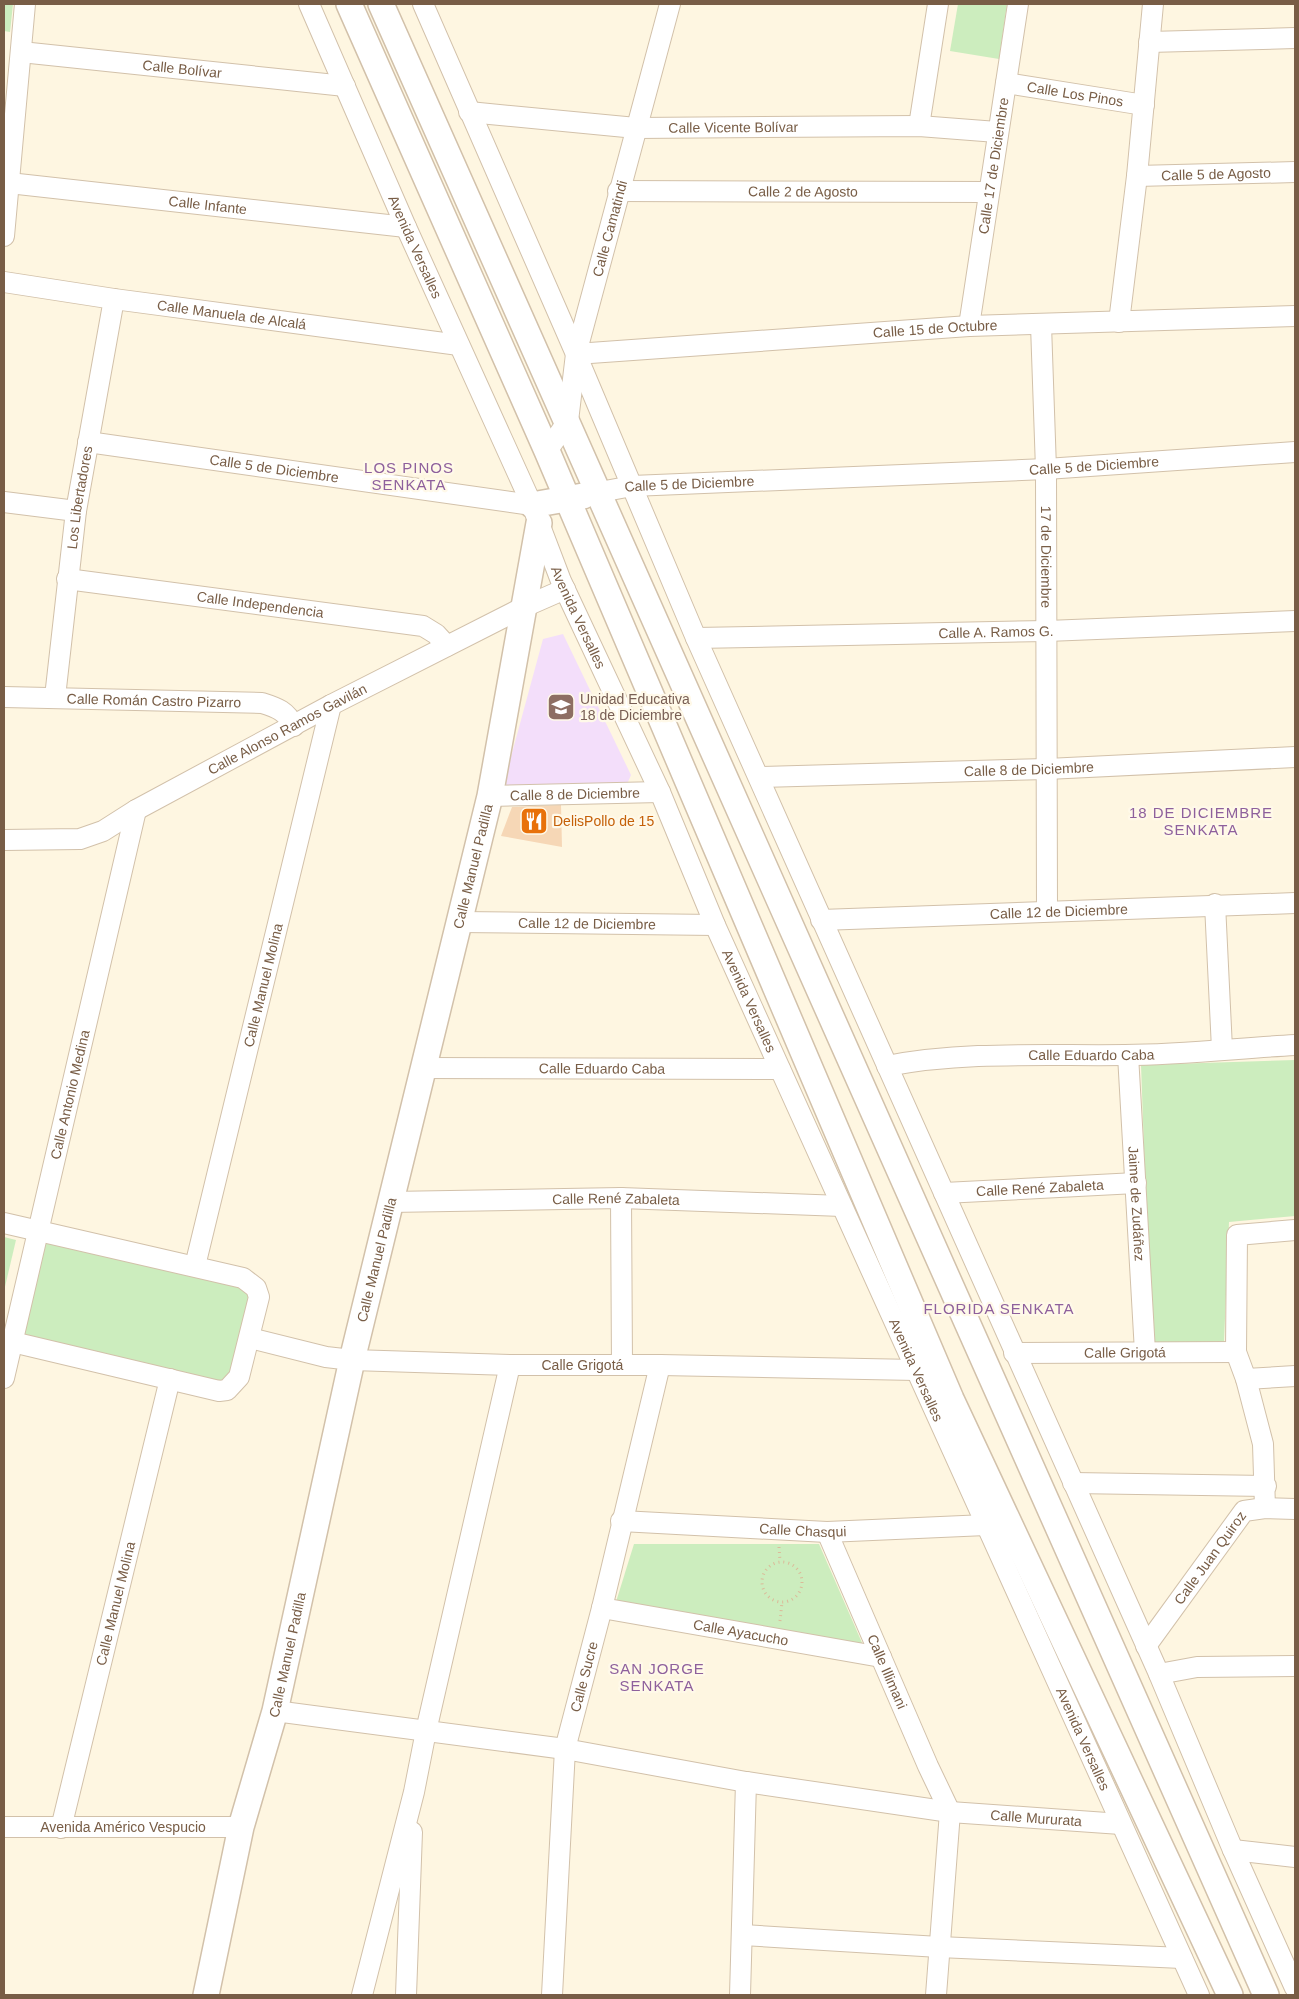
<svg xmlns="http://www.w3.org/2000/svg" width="1299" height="1999" viewBox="0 0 1299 1999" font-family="Arial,sans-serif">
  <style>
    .education { fill: #f3defa }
    .green { fill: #ccedbe }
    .building { fill: #f6d7b6 }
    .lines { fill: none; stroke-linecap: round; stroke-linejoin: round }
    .minor-casing { stroke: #d2c1aa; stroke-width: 22 }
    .tertiary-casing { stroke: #d2c1aa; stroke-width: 28 }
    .path { stroke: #dbba99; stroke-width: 3; stroke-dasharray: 1 4; stroke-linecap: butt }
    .minor { stroke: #fff; stroke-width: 20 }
    .tertiary { stroke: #fff; stroke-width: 25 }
    .labels { text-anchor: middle; stroke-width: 4.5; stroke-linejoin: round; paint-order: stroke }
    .street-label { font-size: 14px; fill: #785d46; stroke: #fff9e9 }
    .education-label { font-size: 14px; fill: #785e54; stroke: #fff9e9; text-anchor: start }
    .food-label { font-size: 14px; fill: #c56008; stroke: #fff9e9; text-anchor: start }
    .neighbourhood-label { font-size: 15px; letter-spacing: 1px; fill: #8e609c; stroke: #fff9e9 }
  </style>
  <rect width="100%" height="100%" fill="#fef6e1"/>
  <path class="education" d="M563 634 631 775 624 791 502 790 543 639Z"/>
  <g class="green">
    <path d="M4 4H13L10 32 4 31Z"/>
    <path d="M958 4H1007L999 59 950 51Z"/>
    <path d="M1295 1060V1216L1229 1222 1224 1342H1151L1141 1065Z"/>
    <path d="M4 1237 16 1240 4 1291Z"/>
    <path d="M46 1239 246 1288 250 1302 234 1370 223 1383 23 1334Z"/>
    <path d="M634 1544H819L863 1645 615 1605Z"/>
  </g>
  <path class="building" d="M561 805 562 847 501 836 512 807Z"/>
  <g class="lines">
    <g class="minor-casing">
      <g id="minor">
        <path id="s1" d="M309 4 406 227 532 505 561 581 660 792 715 925 1199 1995"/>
        <path d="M423 4 576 354 696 638 1159 1674 1233 1850 1295 1988"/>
        <path d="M1149 42 1295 38"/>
        <path id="s2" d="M21 52 345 86"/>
        <path id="s3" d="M1006 83 1144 105"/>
        <path id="s4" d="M469 112 636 128 919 126 997 132"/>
        <path d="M919 126 938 4"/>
        <path id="s5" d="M1137 176 1295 172"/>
        <path id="s6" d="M9 183 406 227"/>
        <path id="s7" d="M618 191 988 192"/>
        <path d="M4 236 25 4"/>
        <path id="s8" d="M4 282 114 299 459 345"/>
        <path d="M1119 322 1137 176 1153 4"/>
        <path id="s9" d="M1041 325 1046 469 1047 911"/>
        <path id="s10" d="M969 326 1018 4"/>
        <path id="s11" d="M576 354 969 326 1295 316"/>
        <path id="s12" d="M88 442 532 505"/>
        <path id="s13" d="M547 451 568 421 576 354 670 4"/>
        <path id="s14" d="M600 492 632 486 1046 469 1295 452"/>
        <path d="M4 502 76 511"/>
        <path id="s15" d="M67 579 423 626 436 634 447 646"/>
        <path id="s16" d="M696 638 1047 631 1295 621"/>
        <path id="s17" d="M4 697 262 703C278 708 286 711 294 726"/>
        <path id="s18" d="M55 697 76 511 114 299"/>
        <path id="s19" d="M761 777 1047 769 1295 757"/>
        <path id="s20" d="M490 796 660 792"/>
        <path id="s21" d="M4 840 80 839 103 831 136 810 331 705 524 607 565 589"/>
        <path d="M1215 904 1222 1049"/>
        <path id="s22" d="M821 920 1295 903"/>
        <path id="s23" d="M459 922 715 925"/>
        <path id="s24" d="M1128 1055 1145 1352"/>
        <path id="s25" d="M887 1066C965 1051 1046 1056 1125 1055 1182 1055 1239 1048 1295 1045"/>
        <path id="s26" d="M423 1068 780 1069"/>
        <path id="s27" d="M944 1193 1136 1183"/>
        <path d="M621 1198 622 1365"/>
        <path id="s28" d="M390 1202 621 1198 842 1206"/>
        <path d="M4 1223 243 1278 256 1288 259 1297 239 1377 227 1390 219 1391 4 1340"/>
        <path id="s29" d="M195 1266 331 705"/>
        <path id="s30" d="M250 1338 326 1357 352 1360 510 1365H660L916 1370"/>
        <path id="s31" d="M1014 1353 1236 1352"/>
        <path id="s32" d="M4 1378 136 810"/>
        <path d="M1246 1379 1295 1376"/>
        <path d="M1073 1483 1266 1486"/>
        <path d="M1265 1508 1263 1444 1246 1379 1236 1352 1237 1235 1295 1230"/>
        <path id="s33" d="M621 1521 827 1532 986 1525"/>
        <path id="s34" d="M827 1532 928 1766 950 1812"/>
        <path id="s35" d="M602 1608 881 1657"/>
        <path id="s36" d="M1146 1646 1244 1511 1265 1508 1295 1509"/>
        <path d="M1159 1674 1197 1667 1295 1666"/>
        <path id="s37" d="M275 1711 565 1749 746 1782 950 1812 1121 1824"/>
        <path id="s38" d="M4 1827H241"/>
        <path id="s39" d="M61 1828 170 1379"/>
        <path d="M1233 1850 1295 1857"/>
        <path d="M743 1935 939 1947 1182 1958"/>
        <path d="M362 1995 414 1792 426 1731 510 1365"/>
        <path d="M406 1995 412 1832"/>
        <path id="s40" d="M552 1995 565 1749 602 1608 660 1365"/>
        <path d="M740 1995 746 1782"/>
        <path d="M936 1995 950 1812"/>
      </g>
    </g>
    <g class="tertiary-casing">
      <g id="tertiary">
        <path d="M349 4 547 451 951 1399 1230 1995"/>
        <path d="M381 4 1266 1995"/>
        <path d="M532 505 583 496"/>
        <path id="s41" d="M206 1995 241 1827 275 1711 352 1360 490 796 539 523"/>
      </g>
    </g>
    <g class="path">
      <path d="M779 1547 780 1561"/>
      <circle cx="782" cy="1582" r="20"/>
      <path d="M780 1621 782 1602"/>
    </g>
    <use href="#minor" class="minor"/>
    <use href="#tertiary" class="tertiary"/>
  </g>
  <defs>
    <g id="school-square" transform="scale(1.4375)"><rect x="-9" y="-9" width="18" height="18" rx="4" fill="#8d6e63" stroke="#fff9e9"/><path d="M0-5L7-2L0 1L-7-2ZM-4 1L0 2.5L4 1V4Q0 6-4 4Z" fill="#fff"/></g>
    <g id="restaurant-square" transform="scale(1.4375)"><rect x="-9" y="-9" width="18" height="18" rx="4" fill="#e8710a" stroke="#fff9e9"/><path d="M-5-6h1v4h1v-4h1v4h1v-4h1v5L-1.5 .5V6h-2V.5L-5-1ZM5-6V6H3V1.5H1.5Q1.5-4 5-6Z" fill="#fff"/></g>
  </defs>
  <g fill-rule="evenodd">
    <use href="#school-square" x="561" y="707"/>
    <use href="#restaurant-square" x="534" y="821"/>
  </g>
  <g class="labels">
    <g class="street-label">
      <text dy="5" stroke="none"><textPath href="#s2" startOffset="162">Calle Bolívar</textPath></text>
      <text dy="5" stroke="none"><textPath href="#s3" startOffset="70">Calle Los Pinos</textPath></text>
      <text dy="5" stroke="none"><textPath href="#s4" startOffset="265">Calle Vicente Bolívar</textPath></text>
      <text dy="5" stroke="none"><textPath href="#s10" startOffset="162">Calle 17 de Diciembre</textPath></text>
      <text dy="5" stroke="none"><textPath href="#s5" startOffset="79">Calle 5 de Agosto</textPath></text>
      <text dy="5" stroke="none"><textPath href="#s7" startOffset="185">Calle 2 de Agosto</textPath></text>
      <text dy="5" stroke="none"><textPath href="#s6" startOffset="200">Calle Infante</textPath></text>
      <text dy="5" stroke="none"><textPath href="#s13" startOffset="234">Calle Camatindi</textPath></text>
      <text dy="5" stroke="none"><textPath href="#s1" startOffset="265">Avenida Versalles</textPath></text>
      <text dy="5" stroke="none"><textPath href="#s8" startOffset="230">Calle Manuela de Alcalá</textPath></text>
      <text dy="5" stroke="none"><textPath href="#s11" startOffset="360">Calle 15 de Octubre</textPath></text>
      <text dy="5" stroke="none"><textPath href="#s14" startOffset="495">Calle 5 de Diciembre</textPath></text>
      <text dy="5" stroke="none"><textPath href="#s12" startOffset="188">Calle 5 de Diciembre</textPath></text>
      <text dy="5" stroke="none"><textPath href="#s14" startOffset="90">Calle 5 de Diciembre</textPath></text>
      <text dy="5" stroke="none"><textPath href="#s18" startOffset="201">Los Libertadores</textPath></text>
      <text dy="5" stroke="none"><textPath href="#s9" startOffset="232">17 de Diciembre</textPath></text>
      <text dy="5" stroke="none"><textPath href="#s15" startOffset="195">Calle Independencia</textPath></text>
      <text dy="5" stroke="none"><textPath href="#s1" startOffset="670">Avenida Versalles</textPath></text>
      <text dy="5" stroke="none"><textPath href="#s16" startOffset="300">Calle A. Ramos G.</textPath></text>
      <text dy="5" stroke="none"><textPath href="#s17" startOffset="150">Calle Román Castro Pizarro</textPath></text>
      <text dy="5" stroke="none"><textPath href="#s21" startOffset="311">Calle Alonso Ramos Gavilán</textPath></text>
      <text dy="5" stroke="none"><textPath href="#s19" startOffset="268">Calle 8 de Diciembre</textPath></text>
      <text dy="5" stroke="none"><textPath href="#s20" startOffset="85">Calle 8 de Diciembre</textPath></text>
      <text dy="5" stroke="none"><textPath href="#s41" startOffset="1160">Calle Manuel Padilla</textPath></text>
      <text dy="5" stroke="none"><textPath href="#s22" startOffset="238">Calle 12 de Diciembre</textPath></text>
      <text dy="5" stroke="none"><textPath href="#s23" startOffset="128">Calle 12 de Diciembre</textPath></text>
      <text dy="5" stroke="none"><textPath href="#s29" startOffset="289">Calle Manuel Molina</textPath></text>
      <text dy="5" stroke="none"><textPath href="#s1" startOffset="1090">Avenida Versalles</textPath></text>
      <text dy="5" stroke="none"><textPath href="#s25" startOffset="205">Calle Eduardo Caba</textPath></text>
      <text dy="5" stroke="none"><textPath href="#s26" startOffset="179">Calle Eduardo Caba</textPath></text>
      <text dy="5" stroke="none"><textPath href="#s32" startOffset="291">Calle Antonio Medina</textPath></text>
      <text dy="5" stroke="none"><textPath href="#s27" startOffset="96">Calle René Zabaleta</textPath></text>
      <text dy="5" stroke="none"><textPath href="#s28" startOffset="226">Calle René Zabaleta</textPath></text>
      <text dy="5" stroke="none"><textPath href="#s24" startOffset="149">Jaime de Zudáñez</textPath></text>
      <text dy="5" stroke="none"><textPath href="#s41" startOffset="755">Calle Manuel Padilla</textPath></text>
      <text dy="5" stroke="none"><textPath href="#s31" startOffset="111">Calle Grigotá</textPath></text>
      <text dy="5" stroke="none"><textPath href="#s30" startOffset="335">Calle Grigotá</textPath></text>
      <text dy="5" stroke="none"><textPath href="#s1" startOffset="1495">Avenida Versalles</textPath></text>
      <text dy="5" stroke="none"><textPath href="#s33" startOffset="182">Calle Chasqui</textPath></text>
      <text dy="5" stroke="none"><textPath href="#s36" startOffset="109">Calle Juan Quiroz</textPath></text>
      <text dy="5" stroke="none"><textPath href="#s39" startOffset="231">Calle Manuel Molina</textPath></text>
      <text dy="5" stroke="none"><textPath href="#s35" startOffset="141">Calle Ayacucho</textPath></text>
      <text dy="5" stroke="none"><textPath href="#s41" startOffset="350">Calle Manuel Padilla</textPath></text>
      <text dy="5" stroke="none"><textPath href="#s34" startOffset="152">Calle Illimani</textPath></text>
      <text dy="5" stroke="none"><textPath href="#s40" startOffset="321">Calle Sucre</textPath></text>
      <text dy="5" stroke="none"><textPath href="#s1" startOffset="1900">Avenida Versalles</textPath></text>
      <text dy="5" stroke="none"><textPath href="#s37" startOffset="769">Calle Mururata</textPath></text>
      <text dy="5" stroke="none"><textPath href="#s38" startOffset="119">Avenida Américo Vespucio</textPath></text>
    </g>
    <g class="education-label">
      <text x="580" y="704">Unidad Educativa<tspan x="580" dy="16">18 de Diciembre</tspan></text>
    </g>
    <g class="food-label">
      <text x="553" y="826">DelisPollo de 15</text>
    </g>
    <g class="neighbourhood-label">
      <text x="409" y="473">LOS PINOS<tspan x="409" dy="17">SENKATA</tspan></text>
      <text x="1201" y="818">18 DE DICIEMBRE<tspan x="1201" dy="17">SENKATA</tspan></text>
      <text x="999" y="1314">FLORIDA SENKATA</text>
      <text x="657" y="1674">SAN JORGE<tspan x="657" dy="17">SENKATA</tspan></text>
    </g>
  </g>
  <rect width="1299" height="1999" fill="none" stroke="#785d46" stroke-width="10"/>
</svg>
